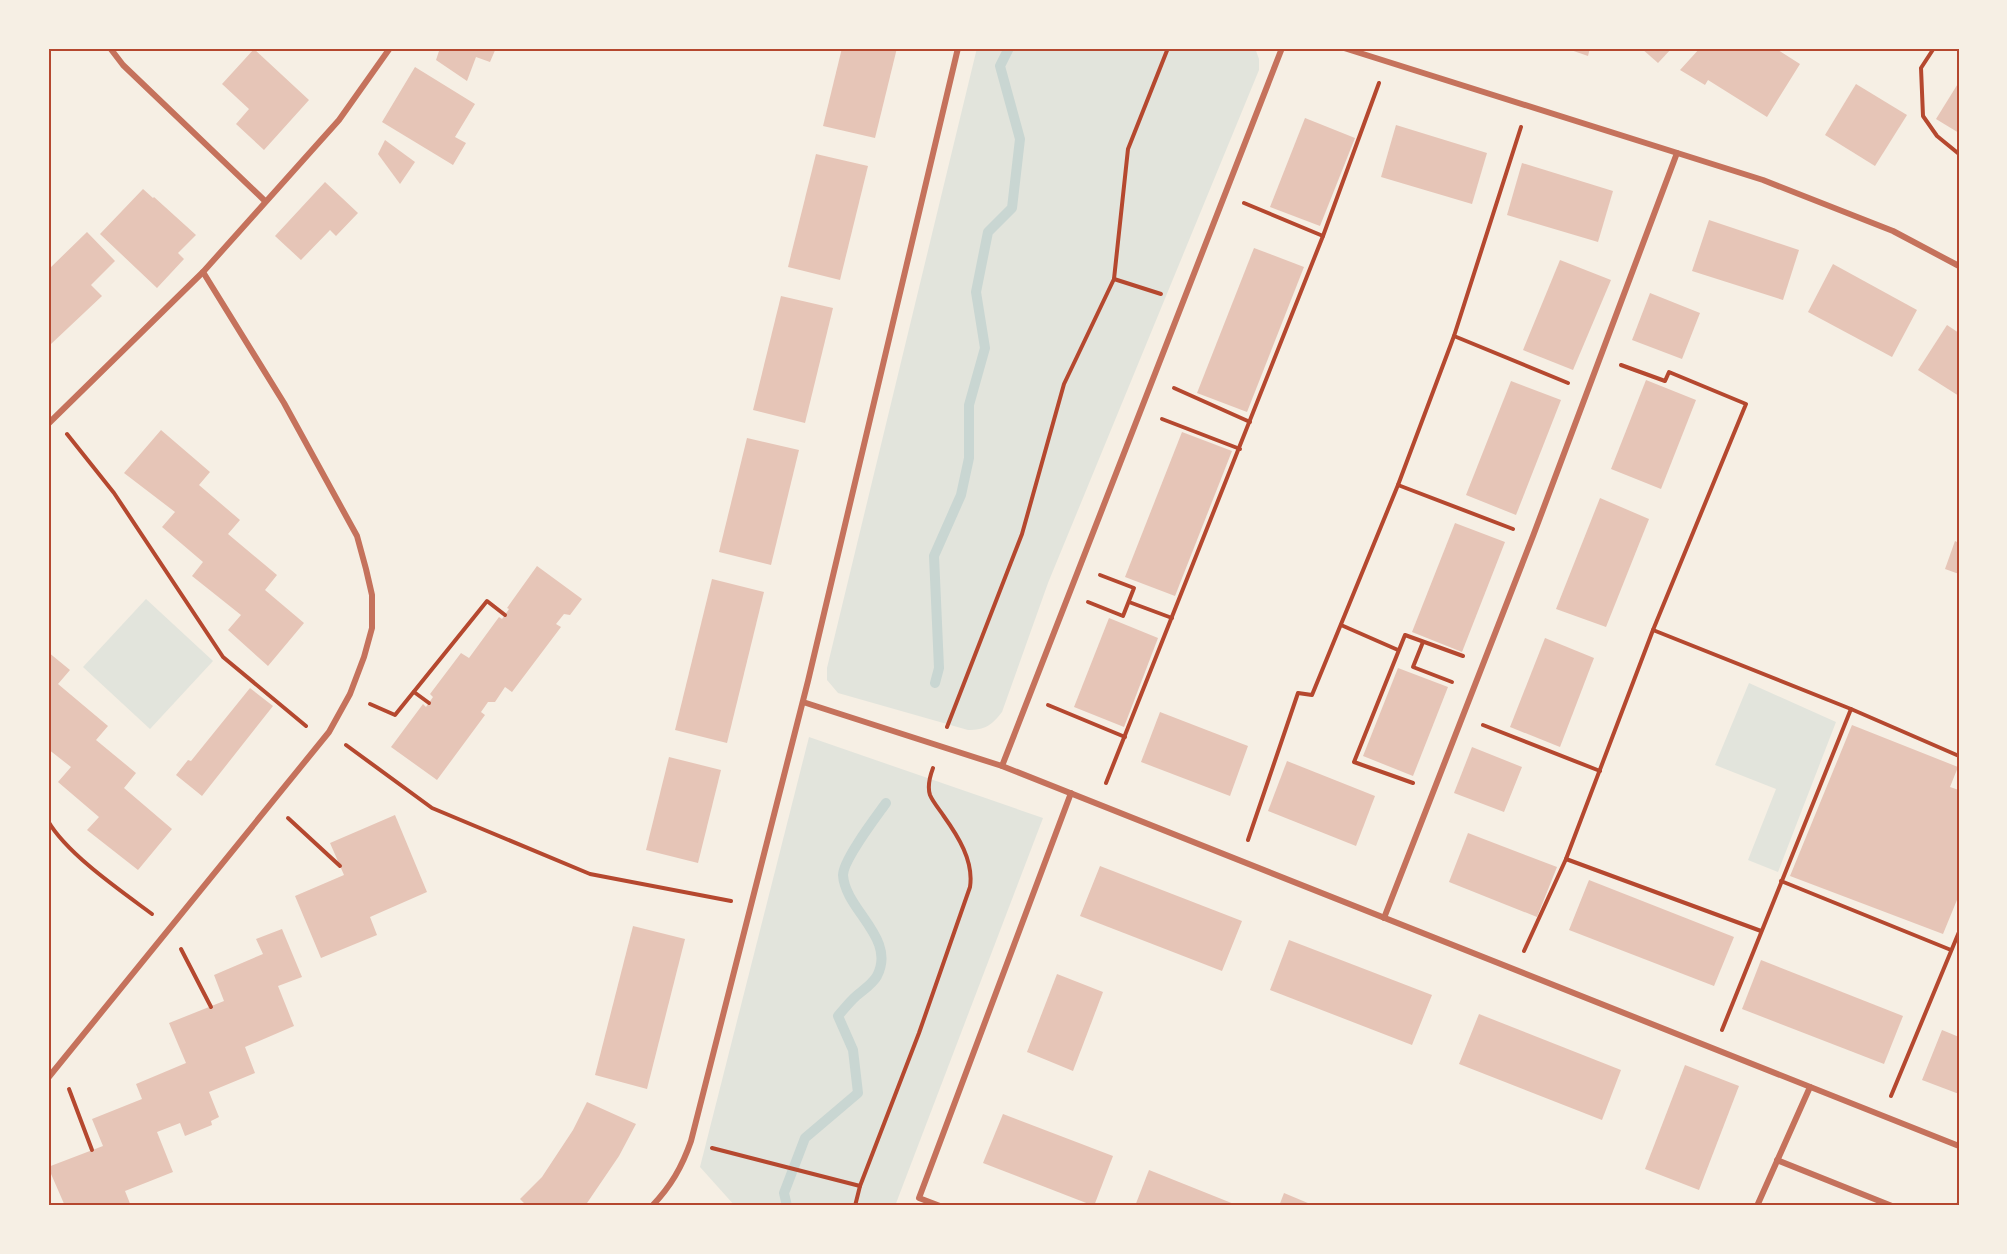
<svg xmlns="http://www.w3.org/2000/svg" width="2007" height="1254" viewBox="0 0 2007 1254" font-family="Figtree,sans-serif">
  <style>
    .green { fill: #e2e4dc }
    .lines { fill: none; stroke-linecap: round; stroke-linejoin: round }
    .stream { stroke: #c9d6d2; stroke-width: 10 }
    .building { fill: #e6c5b7 }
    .path { stroke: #b5482f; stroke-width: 4 }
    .minor { stroke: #c5725c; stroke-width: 6 }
    .neatline { fill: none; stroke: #b5482f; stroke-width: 2 }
  </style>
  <rect width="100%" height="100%" fill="#f6efe4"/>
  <g class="green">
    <path d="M977 48H1255L1259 59V70L1048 583 1002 712C992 725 985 730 968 730L838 693 827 680V668Z"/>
    <path d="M146 599 213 661 150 729 83 667Z"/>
    <path d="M1749 683 1836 722 1778 872 1748 860 1776 789 1715 765Z"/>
    <path d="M809 737 1043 818 895 1206H735L700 1167Z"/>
  </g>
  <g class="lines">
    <g class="stream">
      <path d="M935 683 939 668 934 556 961 495 969 458V405L985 348 976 292 988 232 1012 208 1020 139 1000 66 1009 48"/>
      <path d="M787 1206 784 1193 805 1138 858 1093 853 1050 838 1016C843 1010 848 1004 853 999 860 992 872 985 877 976 897 938 845 910 843 875 843 860 876 817 886 803"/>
    </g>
  </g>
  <g class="building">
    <path d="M440 48H496L490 62 476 57 467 81 436 60Z"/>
    <path d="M842 48H897L875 138 823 126Z"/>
    <path d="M1565 48H1590L1588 56Z"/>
    <path d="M1641 48H1672L1658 63Z"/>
    <path d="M1700 48H1775L1800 64 1767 117 1708 80 1705 85 1680 70Z"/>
    <path d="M254 49 309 100 264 150 236 124 249 109 222 84Z"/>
    <path d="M415 67 475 104 455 137 466 143 453 165 382 122Z"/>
    <path d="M1959 82V133L1936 119Z"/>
    <path d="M1856 84 1907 115 1875 166 1825 135Z"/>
    <path d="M1305 118 1355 138 1320 226 1270 207Z"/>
    <path d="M1396 125 1487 153 1472 204 1381 177Z"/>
    <path d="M385 140 415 162 400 184 378 154Z"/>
    <path d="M816 154 868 166 840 280 788 267Z"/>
    <path d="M1522 163 1613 191 1598 242 1507 215Z"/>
    <path d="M325 182 358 213 336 236 330 230 301 260 275 236Z"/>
    <path d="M143 189 153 198 154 197 196 235 178 253 184 259 157 288 100 234Z"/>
    <path d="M1709 220 1799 250 1783 300 1692 271Z"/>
    <path d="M87 232 115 261 91 285 102 296 51 344 48 341V270Z"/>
    <path d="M1254 248 1304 267 1247 412 1197 393Z"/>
    <path d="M1560 260 1611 280 1573 370 1523 350Z"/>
    <path d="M1833 264 1917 310 1892 357 1808 312Z"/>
    <path d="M1650 293 1700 313 1682 359 1632 340Z"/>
    <path d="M781 296 833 308 805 423 753 410Z"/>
    <path d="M1947 325 1959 333V396L1918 370Z"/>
    <path d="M1646 380 1696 400 1661 489 1611 469Z"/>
    <path d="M1511 381 1561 400 1516 515 1466 495Z"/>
    <path d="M161 430 210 472 199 485 240 520 228 534 277 575 265 590 304 623 268 666 228 630 241 615 192 576 203 562 162 527 175 512 124 473Z"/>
    <path d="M1182 432 1232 451 1175 596 1125 577Z"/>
    <path d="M747 438 799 450 771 565 719 552Z"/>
    <path d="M1600 498 1649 519 1606 627 1556 609Z"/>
    <path d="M1455 523 1505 542 1462 652 1412 632Z"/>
    <path d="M1955 541 1959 543V574L1945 569Z"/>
    <path d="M537 566 582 599 570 615 564 614 556 624 561 627 512 692 505 687 495 702H488L481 712 485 715 437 780 391 747 423 704 426 707 433 697 430 694 461 653 469 658 499 617 502 619 509 609 507 608Z"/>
    <path d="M712 579 764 592 727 743 675 730Z"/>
    <path d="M1109 618 1158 638 1124 727 1074 707Z"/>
    <path d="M1545 638 1594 658 1560 747 1510 727Z"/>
    <path d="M48 652 70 670 58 684 108 726 96 740 136 773 124 788 172 829 138 870 87 830 99 817 58 782 71 767 48 749Z"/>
    <path d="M1398 668 1448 687 1413 776 1363 756Z"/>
    <path d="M250 688 273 706 202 796 176 775 188 760 191 761Z"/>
    <path d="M1160 712 1248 746 1230 796 1141 762Z"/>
    <path d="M1852 725 1958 767 1950 787 1959 790V895L1943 934 1790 876Z"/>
    <path d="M1472 747 1522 767 1504 812 1454 793Z"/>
    <path d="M669 757 721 770 698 863 646 850Z"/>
    <path d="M1287 761 1375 796 1356 846 1268 811Z"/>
    <path d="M395 815 427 892 370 917 377 935 321 958 295 896 344 875 330 843Z"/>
    <path d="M1468 833 1557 867 1537 917 1449 882Z"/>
    <path d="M1100 866 1242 921 1222 971 1080 916Z"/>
    <path d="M1589 880 1734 937 1714 986 1569 930Z"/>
    <path d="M633 926 685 939 647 1089 595 1075Z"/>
    <path d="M282 929 302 977 278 986 294 1026 245 1047 255 1073 209 1092 219 1117 211 1121 212 1125 185 1136 180 1123 157 1132 173 1172 125 1191 131 1206H65L48 1167 103 1146 92 1119 142 1099 136 1084 186 1063 169 1023 224 1001 214 975 263 954 256 939Z"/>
    <path d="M1289 940 1432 995 1412 1045 1270 990Z"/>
    <path d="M1761 960 1903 1016 1884 1064 1742 1009Z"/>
    <path d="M1057 974 1103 992 1073 1071 1027 1052Z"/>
    <path d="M1479 1014 1621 1070 1602 1120 1459 1064Z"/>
    <path d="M1942 1030 1959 1037V1094L1922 1080Z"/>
    <path d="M1685 1065 1739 1086 1699 1190 1645 1169Z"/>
    <path d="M587 1102 636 1124 619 1156 585 1206H527L520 1199 542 1177 573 1130Z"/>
    <path d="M1003 1114 1113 1156 1094 1206 983 1163Z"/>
    <path d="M1149 1170 1239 1206H1135Z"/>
    <path d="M1284 1193 1315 1206H1279Z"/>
  </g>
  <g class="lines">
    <g class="path">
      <path d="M1934 48 1921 68 1923 116 1937 136 1959 154"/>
      <path d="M1244 203 1323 236"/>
      <path d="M1114 279 1161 294"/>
      <path d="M1454 336 1568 383"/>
      <path d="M1174 388 1250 422"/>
      <path d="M1162 419 1240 449"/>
      <path d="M67 434 114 493 223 657 306 726"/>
      <path d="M1398 485 1513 529"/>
      <path d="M1088 602 1123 616 1134 588 1100 575"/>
      <path d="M1129 602 1172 618"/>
      <path d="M1341 625 1398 650"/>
      <path d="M1653 630 1851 709"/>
      <path d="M1423 642 1413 667 1452 682"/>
      <path d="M414 692 429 703"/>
      <path d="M370 704 395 715 487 601 505 615"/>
      <path d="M1048 705 1125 737"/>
      <path d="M1483 725 1600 771"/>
      <path d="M947 727 1022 534 1064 384 1114 279 1128 149 1168 48"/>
      <path d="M346 745 432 808 590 874 731 901"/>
      <path d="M1106 783 1323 236 1379 83"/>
      <path d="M1413 783 1354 762 1405 635 1463 656"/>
      <path d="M288 818 340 866"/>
      <path d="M48 821C67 854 121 891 152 914"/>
      <path d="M1248 840 1298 693 1312 695 1398 485 1454 336 1521 127"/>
      <path d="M1566 859 1761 931"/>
      <path d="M1781 881 1951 950"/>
      <path d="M181 949 211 1007"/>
      <path d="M1524 951 1566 859 1653 630 1746 404 1669 372 1665 381 1621 365"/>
      <path d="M1722 1030 1851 709 1959 756"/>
      <path d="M69 1089 92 1150"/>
      <path d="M1891 1096 1959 932"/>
      <path d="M712 1148 860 1186"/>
      <path d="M855 1206 860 1186 919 1033 970 887C974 861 958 836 943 815 939 809 933 802 930 795 927 786 930 776 933 768"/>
      <path d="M1958 1206 1959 1203"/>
    </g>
    <g class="minor">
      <path d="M110 48 123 65 265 201"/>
      <path d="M1344 48 1763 180 1893 231 1959 266"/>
      <path d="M48 424 203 272 339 120 390 48"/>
      <path d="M803 702 1002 766 1959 1146"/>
      <path d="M1002 766 1282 48"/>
      <path d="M1384 918 1533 536 1677 153"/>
      <path d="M48 1078 329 732 350 694 364 657 372 628V595L366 569 357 536 284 403 203 272"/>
      <path d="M1777 1160 1892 1206"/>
      <path d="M652 1206C671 1186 682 1167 691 1141L808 681 958 48"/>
      <path d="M940 1206 919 1198 1071 793"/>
      <path d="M1757 1206 1810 1087"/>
    </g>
  </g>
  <rect width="2007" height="1254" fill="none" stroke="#f6efe4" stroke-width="99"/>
  <rect x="50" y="50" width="1908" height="1154" class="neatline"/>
</svg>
